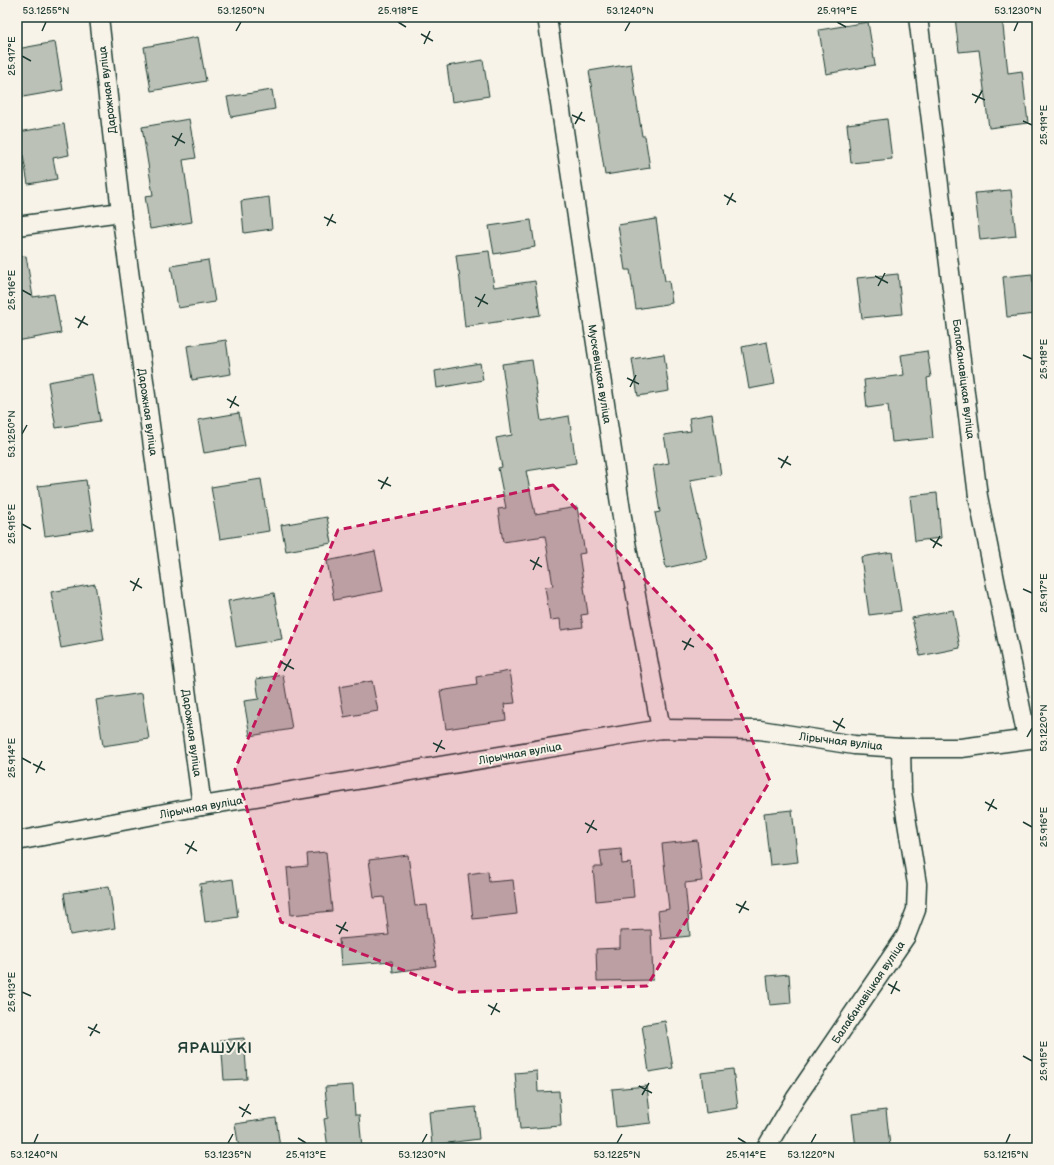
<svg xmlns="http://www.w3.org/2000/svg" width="1054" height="1165" viewBox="0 0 1054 1165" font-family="'Balsamiq Sans',sans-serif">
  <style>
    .building { fill: #bbc1b6; stroke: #1f3d34 }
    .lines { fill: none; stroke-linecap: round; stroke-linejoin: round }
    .minor-casing { stroke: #1f3d34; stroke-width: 21 }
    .minor { stroke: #f7f3e8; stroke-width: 18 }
    .marked { fill: #c2185b; fill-opacity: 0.2; stroke: #c2185b; stroke-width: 3; stroke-dasharray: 8 5; stroke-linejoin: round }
    .ticks { fill: none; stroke: #1f3d34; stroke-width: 1.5 }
    .labels { text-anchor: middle; stroke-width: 4; stroke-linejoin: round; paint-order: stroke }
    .street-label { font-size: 11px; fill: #1f3d34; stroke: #f7f3e8 }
    .district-label { font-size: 15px; font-weight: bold; letter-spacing: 1px; fill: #1f3d34; stroke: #f7f3e8 }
    .neatline { fill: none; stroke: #1f3d34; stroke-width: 1.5 }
    .ticks-label { font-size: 10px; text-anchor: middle; fill: #1f3d34 }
  </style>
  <rect width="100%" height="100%" fill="#f7f3e8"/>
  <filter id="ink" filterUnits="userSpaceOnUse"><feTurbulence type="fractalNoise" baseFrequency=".025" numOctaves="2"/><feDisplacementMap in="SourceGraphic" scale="8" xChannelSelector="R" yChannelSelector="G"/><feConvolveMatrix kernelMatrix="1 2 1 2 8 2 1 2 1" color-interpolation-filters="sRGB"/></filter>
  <g filter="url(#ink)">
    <g class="building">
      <path d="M955 17H1002L1008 73 1022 71 1028 123 989 128 979 50 959 52Z"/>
      <path d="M868 22 875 65 826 74 819 30Z"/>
      <path d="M198 37 206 81 151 91 144 47Z"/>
      <path d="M55 42 63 90 23 97 17 61V49Z"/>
      <path d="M483 60 489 96 452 102 447 66Z"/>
      <path d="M631 64 642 136H645L650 168 605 175 589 71Z"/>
      <path d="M272 90 275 109 231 117 227 97Z"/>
      <path d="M189 119 196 158 183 160 192 222 150 229 145 196 153 195 142 127Z"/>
      <path d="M887 119 892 159 851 163 847 124Z"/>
      <path d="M64 124 69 155 53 158 57 179 28 184 19 132Z"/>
      <path d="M1011 190 1016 236 980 240 975 193Z"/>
      <path d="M269 197 272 229 244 233 241 201Z"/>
      <path d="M656 219 665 281H669L672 303 636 309 630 270H625L618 225Z"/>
      <path d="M531 220 535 247 494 254 489 226Z"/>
      <path d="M489 251 494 287 535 281 540 315 465 327 459 271H458L456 255Z"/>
      <path d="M26 256 33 297 54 294 61 333 17 341V257Z"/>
      <path d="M208 260 215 302 178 308 171 266Z"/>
      <path d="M898 274 902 314 862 318 857 278Z"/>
      <path d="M1032 274 1036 314 1007 317 1003 277Z"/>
      <path d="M226 340 231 374 192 380 187 346Z"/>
      <path d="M767 342 775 384 749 389 742 347Z"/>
      <path d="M927 351 931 377 927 378 933 438 892 442 888 405 867 408 864 380 904 375 901 355Z"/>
      <path d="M664 354 669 391 638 396 632 359Z"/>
      <path d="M532 360 541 421 569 416 576 463 526 471 535 514 577 507 585 553 579 554 588 614 581 615 583 627 561 630 560 619 550 620 545 587 553 586 545 536 503 542 498 509 506 508 498 468 502 467 496 438 512 435 502 364Z"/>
      <path d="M480 363 483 380 437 388 435 371Z"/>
      <path d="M92 374 100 421 56 428 48 382Z"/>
      <path d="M239 413 245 446 204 453 198 420Z"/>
      <path d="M712 414 721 475 690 480 707 559 666 568 655 513 660 512 653 466 669 463 664 435 691 431 689 418Z"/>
      <path d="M261 479 269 531 220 539 211 487Z"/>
      <path d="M86 480 93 529 45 536 38 486Z"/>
      <path d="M937 493 941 538 915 541 910 496Z"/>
      <path d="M327 517 332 543 286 551 281 525Z"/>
      <path d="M375 551 383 591 334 600 327 561Z"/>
      <path d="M892 552 901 611 869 615 861 557Z"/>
      <path d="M95 584 104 640 61 648 51 592Z"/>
      <path d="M274 593 282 639 236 647 228 601Z"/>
      <path d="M953 610 960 648 920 656 912 618Z"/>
      <path d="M510 671 515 703 504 704 506 720 446 729 440 691 477 685 476 677Z"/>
      <path d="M283 675 292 729 250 736 244 701 259 699 256 679Z"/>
      <path d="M372 681 378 711 344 717 339 687Z"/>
      <path d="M142 693 149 739 103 746 96 700Z"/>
      <path d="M792 810 798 862 770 865 764 813Z"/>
      <path d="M697 840 702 881 685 883 690 936 661 939 658 911 669 909 662 844Z"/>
      <path d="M621 849 622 864 631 863 634 897 596 901 593 867H602L600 851Z"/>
      <path d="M326 852 332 911 291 915 287 868 308 866 307 854Z"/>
      <path d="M408 855 415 906 427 905 436 966 393 972 392 961 341 965 339 939 389 935 384 897 374 898 369 860Z"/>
      <path d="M488 871 489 882 513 880 517 914 473 919 468 874Z"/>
      <path d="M233 879 238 917 205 922 200 884Z"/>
      <path d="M109 886 115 928 70 935 64 893Z"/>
      <path d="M651 930 653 980 597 981 596 949 620 948V931Z"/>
      <path d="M789 974 791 1003 770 1005 767 976Z"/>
      <path d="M665 1021 673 1068 649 1072 642 1025Z"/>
      <path d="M244 1038 247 1079 224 1080 221 1040Z"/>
      <path d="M733 1069 738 1108 706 1113 701 1073Z"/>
      <path d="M537 1071 538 1092 559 1091 561 1126 520 1129 515 1073Z"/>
      <path d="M353 1085 355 1115H359L362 1148H328L324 1119 328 1118 325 1087Z"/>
      <path d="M647 1086 651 1123 616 1127 612 1089Z"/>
      <path d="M476 1107 479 1139 432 1145 429 1112Z"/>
      <path d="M886 1110 890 1146 856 1148 852 1114Z"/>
      <path d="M276 1118 280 1148H239L235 1124Z"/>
    </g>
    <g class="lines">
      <g class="minor-casing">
        <g id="minor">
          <path d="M99 17 121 212 202 806"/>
          <path d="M547 17 625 537 661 729"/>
          <path d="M918 17 978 496 1027 738"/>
          <path d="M17 226 121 212"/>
          <path d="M17 841 202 806 661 729 760 730 854 745 901 748H961L1037 738"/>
          <path d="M766 1148 795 1099 906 936 916 910 917 884 902 792 901 748"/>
        </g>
      </g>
      <use href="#minor" class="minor"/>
    </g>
  </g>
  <path class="marked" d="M553 485 713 650 770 781 647 986 459 992 281 922 235 769 338 530Z"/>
  <path class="ticks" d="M398 22 406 27M837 22 846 27M42 31 46 22M236 31 241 22M625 31 630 22M1014 31 1018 22M421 34 433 41M424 44 430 31M22 56 31 61M972 94 985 100M975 103 982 91M572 115 585 121M1023 121 1032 125M575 124 582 112M172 136 185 143M175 146 182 133M724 195 736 202M727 205 733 193M324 217 336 223M327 226 333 214M875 276 888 283M878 286 885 273M22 290 31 295M475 297 488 304M478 307 485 294M75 318 88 325M78 328 85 316M1023 355 1032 359M627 378 639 384M630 387 636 375M227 399 239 406M230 408 236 396M22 434 27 425M778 458 791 465M781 468 788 456M378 480 391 486M381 489 388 477M22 524 31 529M930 539 942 546M933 548 940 536M530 560 542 567M533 570 539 557M130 581 142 588M1023 589 1032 593M133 591 139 578M682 641 694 647M684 650 691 638M281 662 294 669M284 671 291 659M833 721 845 728M836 731 843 718M1027 737 1032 728M433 743 445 749M436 752 442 740M22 758 31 763M33 764 45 770M36 773 42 761M985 802 997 809M988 811 994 799M1023 822 1032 827M585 823 597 830M587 833 594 820M185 844 197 851M187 854 194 841M736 904 749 910M739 913 746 901M336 925 348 931M339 934 346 922M888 984 900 991M22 992 31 996M891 994 897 981M488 1005 500 1012M491 1015 497 1003M88 1027 100 1033M90 1036 97 1024M1023 1056 1032 1061M639 1086 652 1093M642 1095 649 1083M239 1107 251 1114M242 1117 249 1104M298 1138 306 1143M738 1138 746 1143M34 1143 38 1134M228 1143 233 1134M422 1143 427 1134M617 1143 622 1134M811 1143 816 1134M1006 1143 1010 1134"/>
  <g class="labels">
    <g class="street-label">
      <text transform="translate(107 90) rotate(-97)" y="4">Дарожная вуліца</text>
      <text transform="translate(600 374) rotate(81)" y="4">Мускевіцкая вуліца</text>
      <text transform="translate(964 379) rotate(83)" y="4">Балабанавіцкая вуліца</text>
      <text transform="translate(148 412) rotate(82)" y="4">Дарожная вуліца</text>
      <text transform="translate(192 733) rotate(82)" y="4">Дарожная вуліца</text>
      <text transform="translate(841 741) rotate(7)" y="4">Лірычная вуліца</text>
      <text transform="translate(520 753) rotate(-10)" y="4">Лірычная вуліца</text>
      <text transform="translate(201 807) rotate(-10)" y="4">Лірычная вуліца</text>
      <text transform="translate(868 992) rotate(-56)" y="4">Балабанавіцкая вуліца</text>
    </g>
    <g class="district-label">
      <text x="215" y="1053">ЯРАШУКІ</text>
    </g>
  </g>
  <rect width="1054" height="1165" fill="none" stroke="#f7f3e8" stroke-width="44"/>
  <rect x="22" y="22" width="1010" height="1121" class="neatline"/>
  <g class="ticks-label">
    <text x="46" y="14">53.1255°N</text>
    <text x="241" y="14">53.1250°N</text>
    <text x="398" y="14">25.918°E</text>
    <text x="630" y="14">53.1240°N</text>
    <text x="837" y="14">25.919°E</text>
    <text x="1018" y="14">53.1230°N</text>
    <text transform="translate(11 56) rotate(-90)" y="4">25.917°E</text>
    <text transform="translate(1043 125) rotate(-90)" y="4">25.919°E</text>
    <text transform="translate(11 290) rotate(-90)" y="4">25.916°E</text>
    <text transform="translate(1043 359) rotate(-90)" y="4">25.918°E</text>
    <text transform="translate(11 434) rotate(-90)" y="4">53.1250°N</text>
    <text transform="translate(11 524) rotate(-90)" y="4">25.915°E</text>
    <text transform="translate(1043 593) rotate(-90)" y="4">25.917°E</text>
    <text transform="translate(1043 728) rotate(-90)" y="4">53.1220°N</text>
    <text transform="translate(11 758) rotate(-90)" y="4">25.914°E</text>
    <text transform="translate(1043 827) rotate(-90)" y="4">25.916°E</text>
    <text transform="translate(11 992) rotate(-90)" y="4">25.913°E</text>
    <text transform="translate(1043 1061) rotate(-90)" y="4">25.915°E</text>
    <text x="34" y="1158">53.1240°N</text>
    <text x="228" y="1158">53.1235°N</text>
    <text x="306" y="1158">25.913°E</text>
    <text x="422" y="1158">53.1230°N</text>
    <text x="617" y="1158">53.1225°N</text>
    <text x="746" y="1158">25.914°E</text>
    <text x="811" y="1158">53.1220°N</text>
    <text x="1006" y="1158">53.1215°N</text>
  </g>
</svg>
